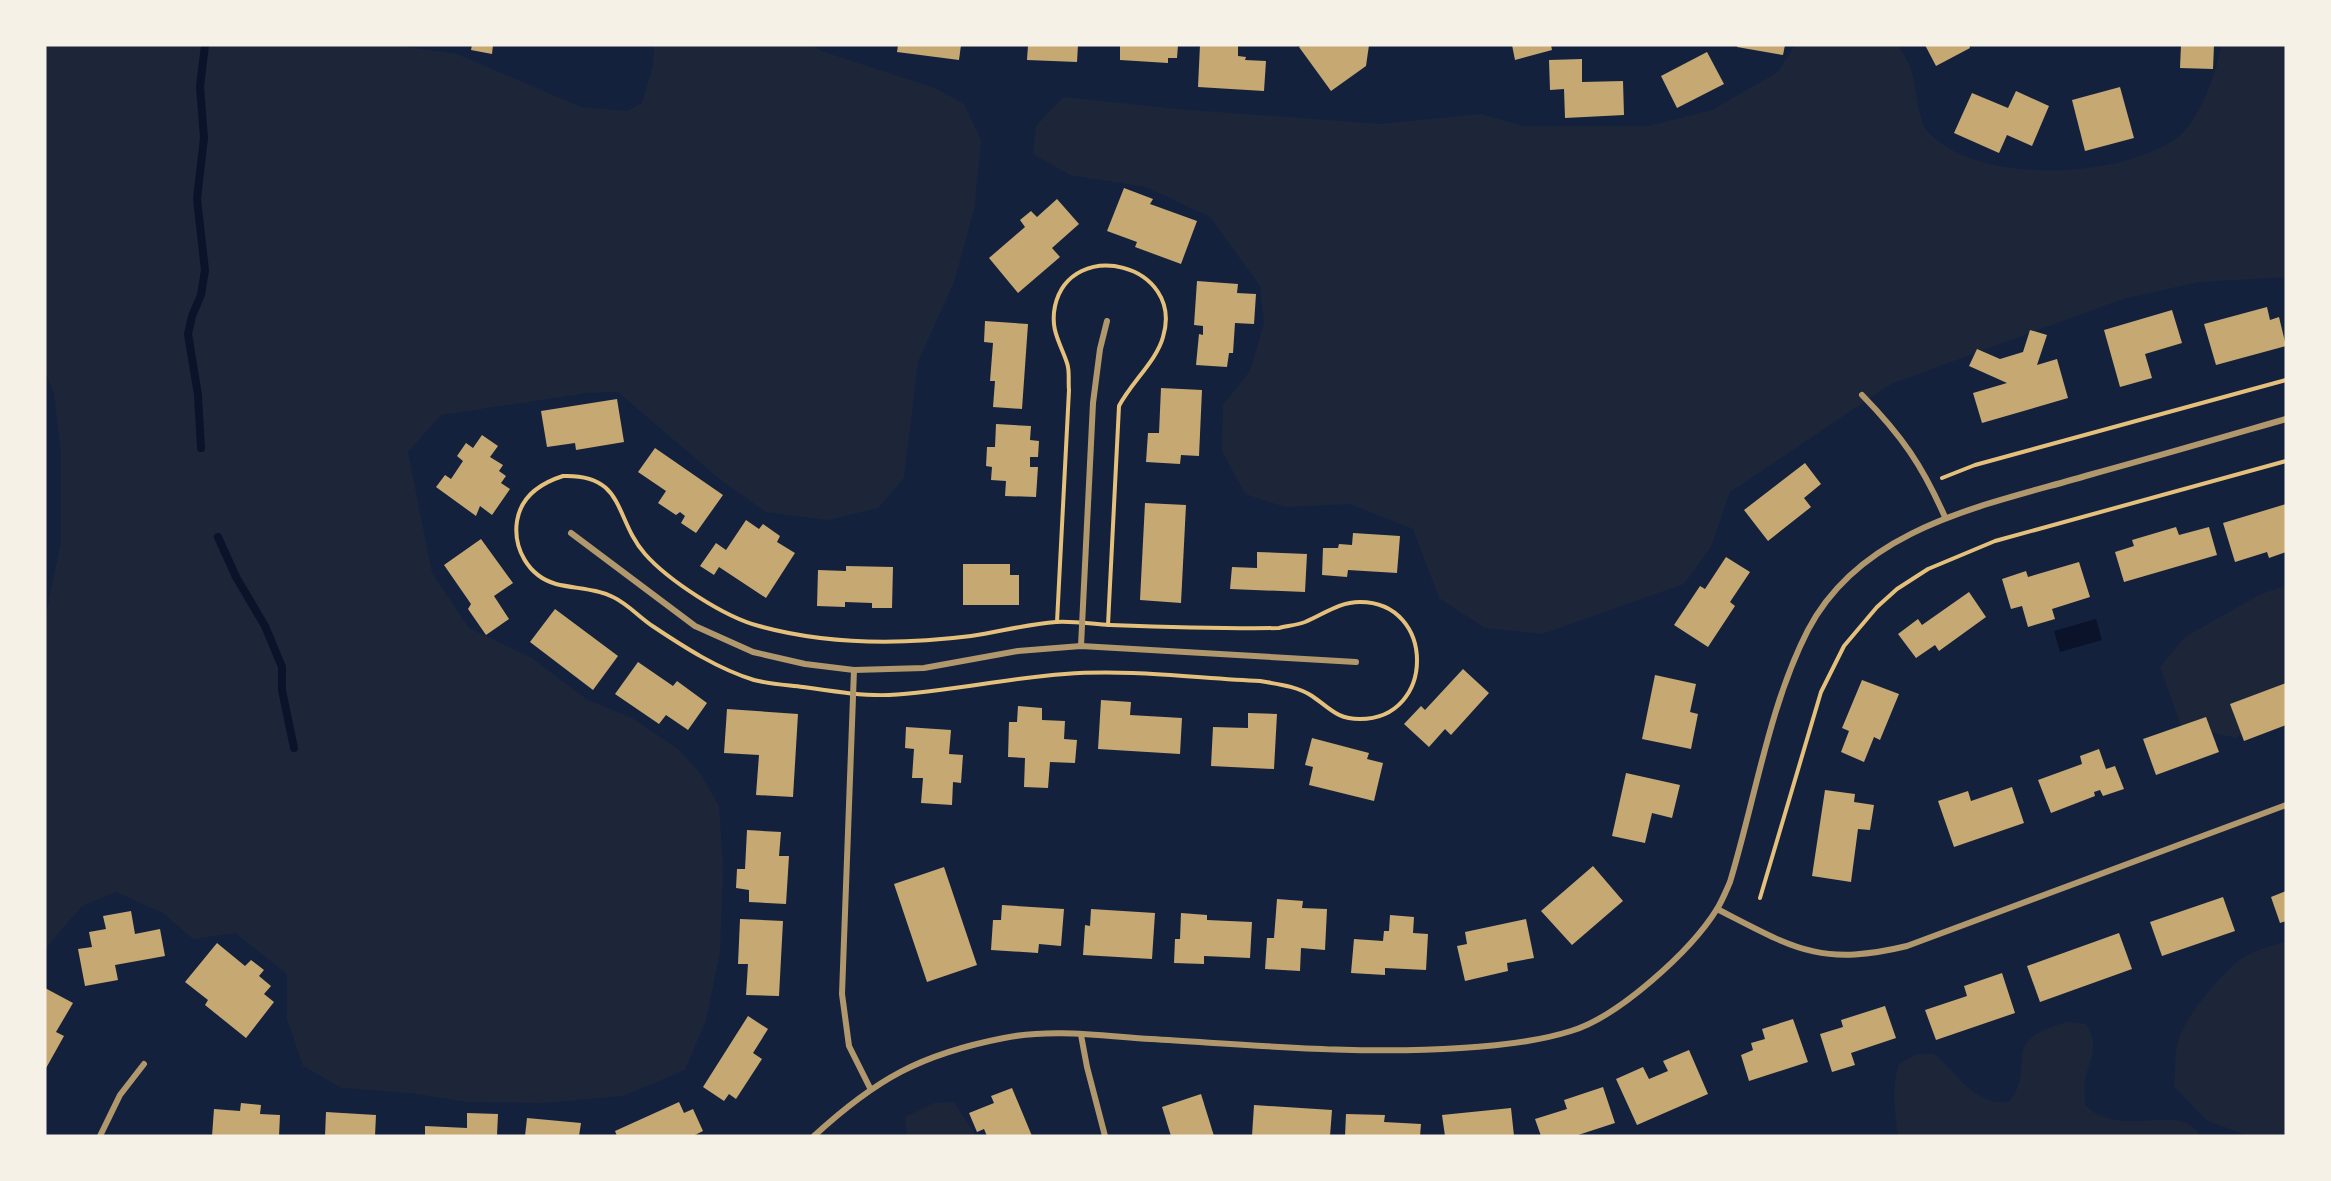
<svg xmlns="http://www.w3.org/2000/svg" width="2331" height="1181" viewBox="0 0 2331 1181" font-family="'PT Sans Narrow',sans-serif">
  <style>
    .green { fill: #1d2539 }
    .water { fill: #0b132b }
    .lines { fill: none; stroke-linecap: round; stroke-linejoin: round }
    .stream { stroke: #0b132b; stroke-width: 8 }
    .building { fill: #c6a872 }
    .path { stroke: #e5c07b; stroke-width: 4 }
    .minor { stroke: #b1986c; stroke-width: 6 }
  </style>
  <rect width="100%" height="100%" fill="#14213d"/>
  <g class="green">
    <path d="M45 45H394L457 54 581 107 627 111 642 103 653 66 654 45H811L824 52 935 88 964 104 981 140 974 210 954 282 918 362 904 478 878 508 828 520 766 512 722 481 618 392 587 393 441 415 408 452 432 573 469 628 530 657 586 699 634 719 678 749 700 773 719 806 723 868 720 952 706 1020 685 1070 623 1096 544 1103 466 1102 411 1093 342 1088 303 1066 287 1019V974L235 933 193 939 163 913 116 892 82 906 45 949V619L61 542V453L54 393 45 372Z"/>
    <path d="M1795 45H1898C1903 53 1908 61 1911 69 1916 84 1918 120 1927 131 1977 186 2119 179 2177 138 2198 123 2218 70 2221 45H2286V277L2199 282 2123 299 1891 384 1730 492 1711 547 1684 584 1542 634 1485 628 1439 598 1413 529 1350 504 1285 507 1245 494 1222 451 1223 405 1250 371 1264 323 1260 286 1210 217 1146 187 1070 175 1033 154 1036 126 1063 97 1177 109 1380 124 1481 114 1522 126H1649L1712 110 1778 72Z"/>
    <path d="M2286 586V694L2236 738 2181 726 2160 667 2185 637 2261 594Z"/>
    <path d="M2286 942V1136H2248L2206 1120 2174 1086C2176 1070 2174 1050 2180 1035 2188 1015 2218 978 2235 964 2247 953 2270 945 2286 942Z"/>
    <path d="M2067 1022 2086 1024C2100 1047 2090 1057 2085 1080 2084 1088 2085 1097 2085 1105 2120 1141 2181 1100 2200 1136H1898C1895 1111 1891 1088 1899 1064L1917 1054H1934C1960 1075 1972 1105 2009 1102 2040 1062 1994 1043 2067 1022Z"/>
    <path d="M954 1102 976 1136H907L905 1117 934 1103Z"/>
  </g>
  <path class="water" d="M2096 619 2102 640 2060 652 2054 631Z"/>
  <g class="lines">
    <g class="stream">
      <path d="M201 448 198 395 188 334 192 316 201 295 205 270 197 199 204 138 200 87 205 45"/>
      <path d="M218 537 236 577 265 626 282 667V690L294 748"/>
    </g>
  </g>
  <g class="building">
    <path d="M472 45H493L492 54 471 50Z"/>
    <path d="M898 45H961L959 60 897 52Z"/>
    <path d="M1028 45H1078L1077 62 1027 60Z"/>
    <path d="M1120 45H1178L1177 58H1168V63L1120 60Z"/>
    <path d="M1200 45H1238V56L1246 57 1245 60 1266 61 1264 91 1198 87Z"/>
    <path d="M1302 45H1369L1366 66 1331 91 1299 47Z"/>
    <path d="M1512 45H1551L1552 50 1515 60Z"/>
    <path d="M1737 45H1785L1783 55 1737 47Z"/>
    <path d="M1925 45H1969L1970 48 1936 66Z"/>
    <path d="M2181 45H2214L2213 69 2180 68Z"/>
    <path d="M1707 52 1724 84 1677 108 1661 76Z"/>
    <path d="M1582 59V82L1623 81 1624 115 1565 118 1564 89 1550 90 1549 60Z"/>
    <path d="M2120 87 2134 138 2085 151 2072 100Z"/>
    <path d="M2016 91 2049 106 2032 146 2007 135 1999 153 1954 133 1972 93 2008 108Z"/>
    <path d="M1124 188 1153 199 1150 204 1197 221 1181 264 1135 247 1137 242 1107 231Z"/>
    <path d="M1057 199 1079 224 1052 248 1060 257 1018 293 989 258 1025 227 1020 220 1031 211 1037 217Z"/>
    <path d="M1197 281 1238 284 1237 293 1256 294 1254 324 1235 323 1233 353H1229L1227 367 1196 365 1199 334 1203 335V326L1194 325Z"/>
    <path d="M2267 307 2270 320 2279 317 2286 346 2216 365 2204 324Z"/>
    <path d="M2172 310 2182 343 2145 354 2152 378 2120 387 2104 330Z"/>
    <path d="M985 321 1028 324 1022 409 993 407 995 381H990L993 343 984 342Z"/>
    <path d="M2030 330 2047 335 2037 365 2057 359 2068 398 1982 423 1973 393 2007 383 1969 366 1977 349 2000 359 2023 352Z"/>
    <path d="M1161 388 1202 390 1199 456 1181 455 1180 464 1146 462 1148 433H1159Z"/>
    <path d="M617 399 624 442 576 450 575 443 547 447 541 411Z"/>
    <path d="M996 424 1031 426 1030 440 1039 441 1038 457H1030V467H1038L1036 497 1005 496 1006 481 991 480 992 467 986 466 987 447H995Z"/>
    <path d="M482 435 498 446 490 457 503 465 499 471 506 476 501 483 510 489 492 515 480 506 476 516 436 487 445 475 451 479 463 461 457 456 466 443 473 448Z"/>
    <path d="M655 448 723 495 696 533 681 523 685 516 680 512 676 515 658 503 666 491 638 472Z"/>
    <path d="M1805 463 1821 484 1804 498 1811 507 1768 541 1744 510Z"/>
    <path d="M1145 503 1186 505 1181 603 1140 600Z"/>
    <path d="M2286 504V552L2269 558 2267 552 2235 562 2223 523Z"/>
    <path d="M746 520 759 529 763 524 780 536 777 542 795 553 766 598 719 567 714 575 700 566 716 543 726 550Z"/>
    <path d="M2176 527 2179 535 2209 527 2217 555 2124 582 2115 552 2134 546 2132 540Z"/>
    <path d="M1353 533 1400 536 1397 573 1348 570 1347 577 1322 575 1323 548H1338L1339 544 1352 545Z"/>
    <path d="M481 539 513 583 494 596 509 619 486 635 468 609 471 604 444 565Z"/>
    <path d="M1257 552 1307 554 1305 592 1230 589 1232 567 1257 568Z"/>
    <path d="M1726 557 1750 572 1730 602 1735 606 1708 647 1674 625 1700 586 1705 589Z"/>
    <path d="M2079 562 2090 597 2052 609 2055 619 2028 627 2022 606 2011 609 2002 579 2026 571 2028 577Z"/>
    <path d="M963 564H1010V575H1019V605H963Z"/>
    <path d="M846 566 893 567 892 608H872V603L845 602V607L817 606 818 570 846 571Z"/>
    <path d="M1969 592 1986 617 1939 651 1935 645 1916 658 1898 634 1918 619 1922 625Z"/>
    <path d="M555 609 618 656 593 690 530 642Z"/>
    <path d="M638 662 673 686 677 681 707 703 688 730 666 715 659 724 615 694Z"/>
    <path d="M1463 669 1489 693 1451 735 1445 729 1429 747 1404 724 1421 706 1425 710Z"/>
    <path d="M1655 675 1696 684 1690 712 1698 714 1691 749 1642 739Z"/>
    <path d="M1862 680 1899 694 1880 740 1874 737 1864 762 1841 752 1849 731 1842 728Z"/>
    <path d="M2286 683V725L2244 741 2230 704Z"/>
    <path d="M1101 700 1131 702 1130 715 1182 718 1180 754 1098 749Z"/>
    <path d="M1018 706 1042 708V720L1065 721 1064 739 1077 740 1075 763 1050 762 1048 788 1024 787 1025 758 1008 757 1009 722H1017Z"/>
    <path d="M727 709 798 714 793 797 756 795 759 755 724 753Z"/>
    <path d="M1248 713 1277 714 1274 769 1211 766 1213 727 1248 728Z"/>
    <path d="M2206 717 2219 752 2156 775 2143 739Z"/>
    <path d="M906 727 951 730 949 754 963 755 961 783 953 782 952 805 921 803 923 778H912L914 749 905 748Z"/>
    <path d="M1312 738 1369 753 1367 759 1383 763 1374 801 1309 785 1313 767 1305 765Z"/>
    <path d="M2099 749 2106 769 2115 766 2124 789 2103 796 2100 790 2094 792 2095 796 2051 813 2038 780 2082 764 2080 756Z"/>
    <path d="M1626 773 1680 785 1672 818 1652 813 1645 843 1612 836Z"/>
    <path d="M2012 787 2024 823 1954 847 1938 801 1968 791 1971 801Z"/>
    <path d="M1825 790 1855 794 1854 802 1874 805 1870 830 1858 829 1851 882 1812 876Z"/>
    <path d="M747 830 781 832 779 856H789L786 904 749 902V890L736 888 737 869H745Z"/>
    <path d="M1593 866 1623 901 1572 945 1541 911Z"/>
    <path d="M944 867 977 965 927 982 894 884Z"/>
    <path d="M2286 891V921L2280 923 2271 897Z"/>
    <path d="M2223 897 2235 931 2162 956 2150 922Z"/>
    <path d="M1277 899 1303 901 1302 908 1327 909 1325 950 1301 948 1300 971 1265 969 1267 938H1274Z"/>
    <path d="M1002 905 1064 909 1061 946 1039 944 1038 953 991 950 993 920H1001Z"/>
    <path d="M1091 909 1155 913 1152 959 1083 955 1085 925 1090 926Z"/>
    <path d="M131 911 135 934 160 929 165 956 115 965 118 980 85 986 78 949 92 947 89 932 106 929 103 916Z"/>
    <path d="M1181 913 1207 915V920L1252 922 1250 958 1204 956V964L1174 963 1175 939H1180Z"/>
    <path d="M1390 915 1414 917 1413 933 1428 934 1426 970 1385 968V975L1351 973 1354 939 1383 941 1384 931H1389Z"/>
    <path d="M740 919 783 921 779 996 746 995 748 964H738Z"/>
    <path d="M1526 919 1534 958 1507 963 1508 971 1465 981 1457 946 1467 944 1465 932Z"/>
    <path d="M2119 933 2132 969 2040 1002 2027 966Z"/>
    <path d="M217 943 245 966 251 960 264 970 259 976 271 986 264 994 274 1002 246 1038 205 1005 208 1000 185 982Z"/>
    <path d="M2002 973 2015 1013 1936 1040 1925 1010 1967 996 1964 986Z"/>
    <path d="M45 988 73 1003 56 1032 64 1036 45 1070Z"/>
    <path d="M1885 1006 1896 1038 1851 1053 1855 1065 1832 1072 1820 1034 1843 1027 1841 1020Z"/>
    <path d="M748 1016 768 1029 753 1053 762 1059 736 1099 729 1094 724 1101 703 1087Z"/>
    <path d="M1793 1019 1808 1062 1749 1081 1741 1055 1753 1050 1751 1043 1765 1039 1762 1029Z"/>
    <path d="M1689 1050 1708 1094 1637 1125 1616 1079 1643 1067 1649 1079 1668 1071 1663 1061Z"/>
    <path d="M1603 1087 1615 1123 1575 1136H1541L1535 1119 1567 1109 1564 1100Z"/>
    <path d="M1012 1088 1032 1136H987L984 1129 977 1132 969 1113 994 1103 991 1096Z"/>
    <path d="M1201 1094 1214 1136H1171L1162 1107Z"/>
    <path d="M679 1102 684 1113 693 1109 703 1131 693 1136H617L615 1131Z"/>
    <path d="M241 1103 261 1105 260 1114 280 1115 279 1136H212L214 1109 240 1111Z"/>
    <path d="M1254 1105 1332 1110 1330 1136H1252Z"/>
    <path d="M1511 1108 1514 1136H1445L1442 1115Z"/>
    <path d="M326 1112 376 1115 375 1136H325Z"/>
    <path d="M467 1113 498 1114 497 1136H425V1126L467 1128Z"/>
    <path d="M1346 1114 1385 1115 1384 1122 1421 1124 1420 1136H1345Z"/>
    <path d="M527 1118 581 1123 579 1136H525Z"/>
  </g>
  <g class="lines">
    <g class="path">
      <path d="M563 476C626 474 614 519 645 554 668 580 724 617 759 626 828 645 899 645 971 636 999 632 1027 624 1056 622 1074 621 1092 624 1110 625 1166 627 1223 629 1279 628 1287 626 1297 625 1305 622 1324 614 1339 602 1360 602 1436 602 1436 719 1360 719 1336 719 1330 708 1312 696 1297 686 1277 684 1260 681 1195 678 1129 669 1065 674 1006 678 948 692 889 695 861 696 831 691 803 687 787 685 769 684 754 680 718 669 684 647 654 627 640 618 628 604 613 597 595 588 576 589 556 584 528 576 513 548 517 521 521 496 541 483 563 476Z"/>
      <path d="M1942 478 1975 465 2286 380"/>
      <path d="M1057 622 1069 390C1068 382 1070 371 1067 363 1060 342 1050 330 1055 306 1071 236 1185 264 1163 337 1157 360 1131 383 1119 406L1108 625"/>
      <path d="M1760 898 1821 692 1844 646 1877 607 1897 589 1928 569 1995 541 2286 461"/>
    </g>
    <g class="minor">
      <path d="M1862 395C1902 436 1922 465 1945 517"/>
      <path d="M571 533 695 626 753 652 805 664 854 670 924 668 1018 651 1081 646 1356 662"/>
      <path d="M1081 646 1093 403 1100 349 1107 321"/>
      <path d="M854 670 842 994 849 1046 870 1088"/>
      <path d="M1717 909C1793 948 1820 967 1907 946L2286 805"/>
      <path d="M1081 1035 1087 1067 1105 1136"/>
      <path d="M100 1136 120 1095 144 1064"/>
      <path d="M814 1136C876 1079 921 1054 1004 1038 1052 1028 1103 1036 1151 1039 1254 1045 1358 1055 1461 1048 1497 1046 1536 1042 1571 1031 1618 1017 1691 951 1717 909 1722 901 1726 891 1730 882 1755 800 1769 706 1808 630 1862 526 1987 505 2089 475 2155 457 2220 438 2286 419"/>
    </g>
  </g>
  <rect width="2331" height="1181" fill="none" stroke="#f6f1e7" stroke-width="93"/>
</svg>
